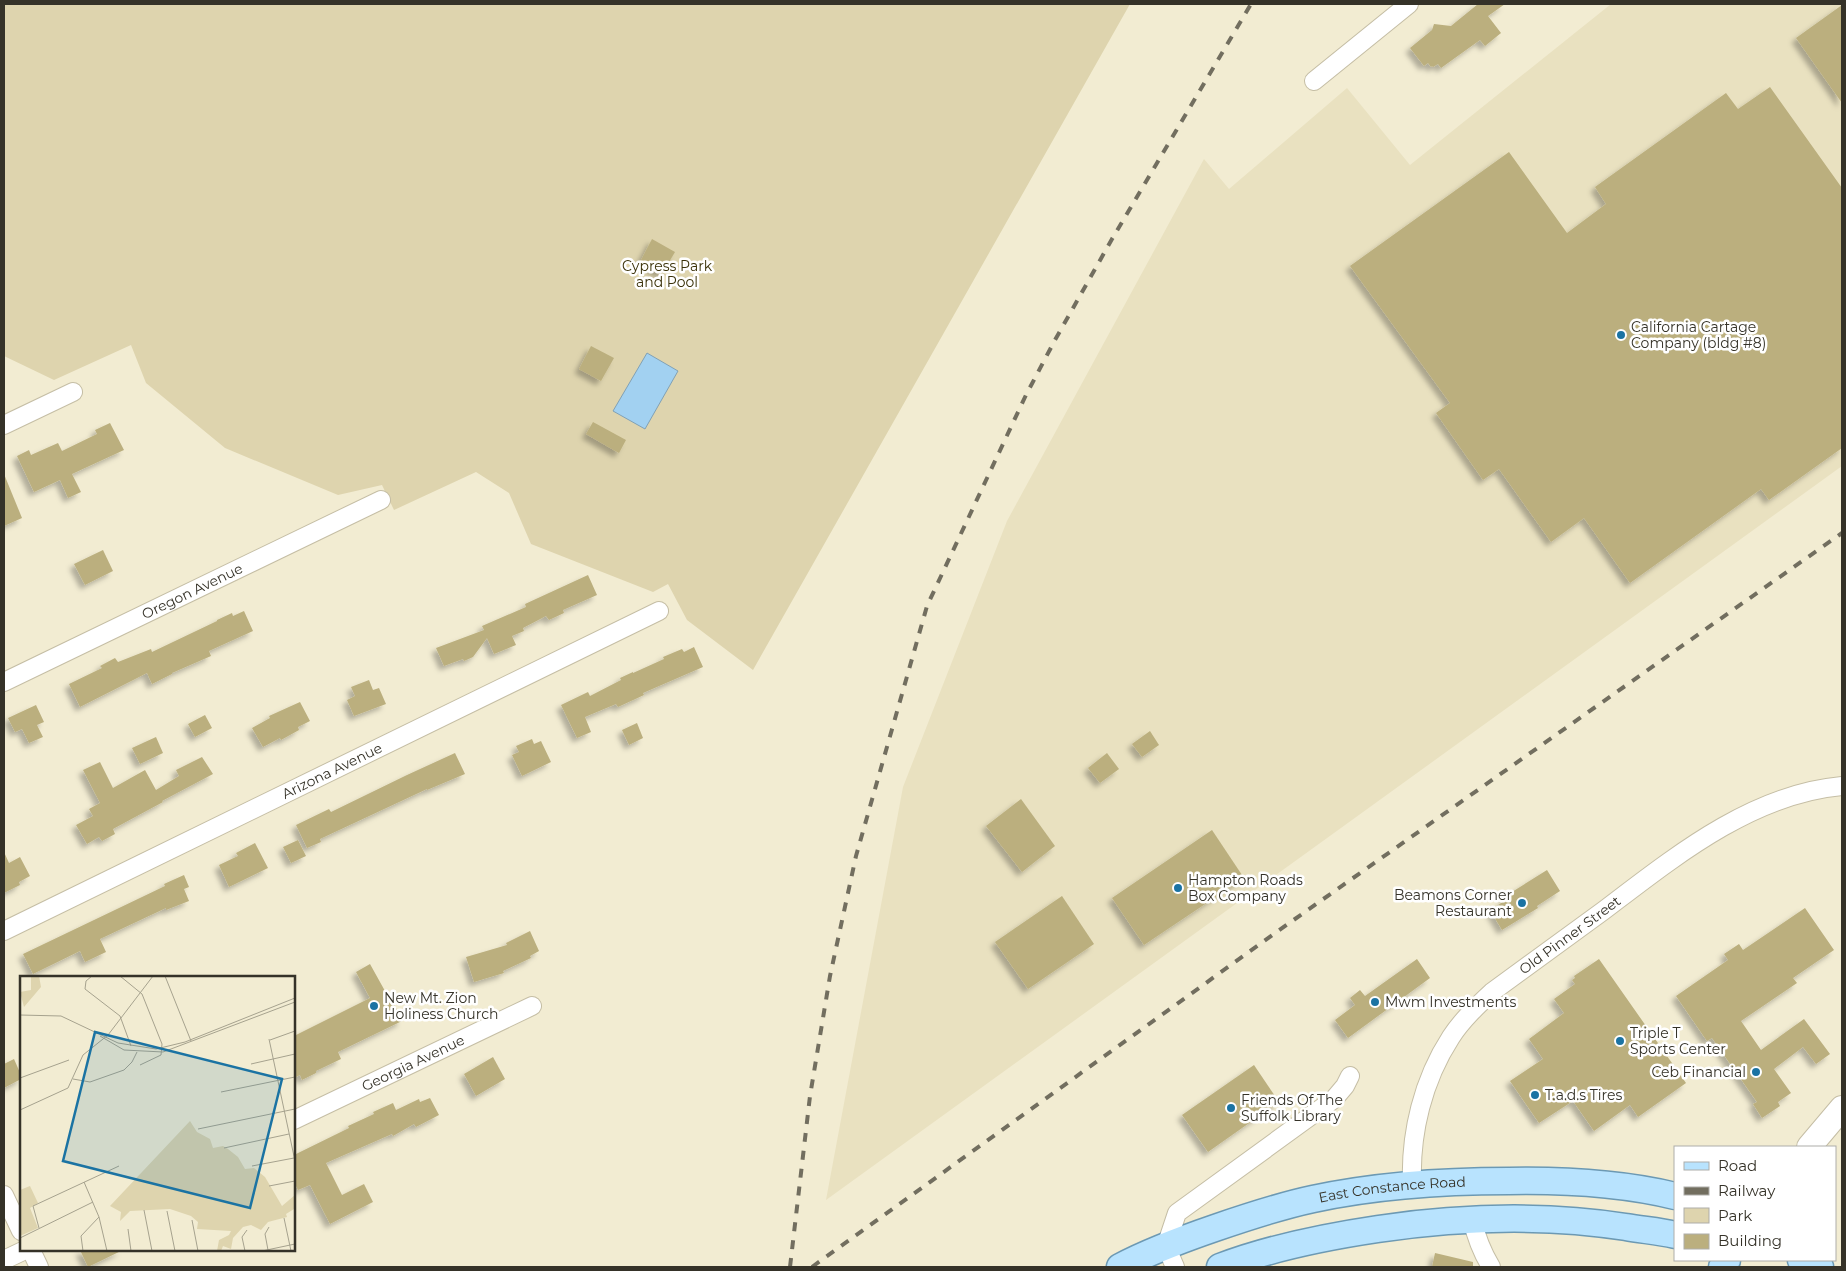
<svg xmlns="http://www.w3.org/2000/svg" width="1846" height="1271" viewBox="0 0 1846 1271" font-family="Montserrat,sans-serif">
  <style>
    .built { fill: #e9e1c0 }
    .green { fill: #ded4ae }
    .water { fill: #a2d1f1; stroke: #81a1b5 }
    .building { fill: #bbaf7e; filter: url(#shadow) }
    .lines { fill: none; stroke-linecap: round; stroke-linejoin: round }
    .street-casing { stroke: #c5bea5; stroke-width: 20 }
    .secondary-casing { stroke: #c5bea5; stroke-width: 26 }
    .primary-casing { stroke: #6c99b3; stroke-width: 29 }
    .street { stroke: #fff; stroke-width: 18 }
    .secondary { stroke: #fff; stroke-width: 24 }
    .primary { stroke: #b8e3fe; stroke-width: 26 }
    .rail { stroke: #726e5f; stroke-width: 4; stroke-dasharray: 9 9; stroke-linecap: butt }
    .poi-dot { fill: #1b73a3; stroke: #fff; stroke-width: 2 }
    .labels { text-anchor: middle; stroke-width: 5; stroke-linejoin: round; paint-order: stroke }
    .park-label { font-size: 14px; fill: #3a3108; stroke: #fff }
    .poi-label { font-size: 14px; fill: #353228; stroke: #fff; text-anchor: start }
    .street-label { font-size: 14px; fill: #353228; stroke: #fff }
    .inset-road { fill: none; stroke: #a6a28e; stroke-width: 1 }
    .view { fill: #1b73a3; fill-opacity: 0.15; stroke: #1b73a3; stroke-width: 2.5 }
    .inset-edge { fill: none; stroke: #353228; stroke-width: 2.5 }
  </style>
  <defs>
    <filter id="shadow"><feDropShadow dx="-4.5" dy="4.5" stdDeviation="2.5" flood-color="#0004"/></filter>
  </defs>
  <rect width="100%" height="100%" fill="#f2ecd2"/>
  <path class="built" d="M1611 4H1842V466L826 1200 903 787 1007 521 1204 159 1229 189 1347 88 1410 165Z"/>
  <path class="green" d="M4 4H1130L753 670 687 620 668 584 653 592 531 544 509 493 476 472 394 510 382 485 338 495 225 448 146 383 131 345 54 380 4 356Z"/>
  <path class="water" d="M647 353 678 371 645 429 613 411Z"/>
  <g class="building">
    <path d="M1478 4H1505L1488 16 1501 33 1485 46 1480 40 1441 68 1438 64 1433 67 1432 66 1431 67 1428 63 1424 66 1410 48 1432 30 1434 24 1451 26Z"/>
    <path d="M1842 5V103L1796 38Z"/>
    <path d="M1770 87 1842 188V448L1769 500 1761 489 1630 583 1584 518 1551 542 1499 469 1483 480 1436 413 1450 403 1350 266 1509 152 1567 233 1606 204 1595 187 1726 93 1738 109Z"/>
    <path d="M652 239 675 252 662 274 640 262Z"/>
    <path d="M591 346 614 358 601 381 579 369Z"/>
    <path d="M593 422 626 440 619 453 586 434Z"/>
    <path d="M110 423 124 450 72 474 81 492 68 498 60 480 34 492 17 456 29 450 31 455 58 443 62 451 97 434 95 430Z"/>
    <path d="M4 474 22 518 4 526Z"/>
    <path d="M103 550 113 571 85 585 74 564Z"/>
    <path d="M588 575 597 595 563 610 564 613 549 620 546 616 523 628 524 631 512 636 516 645 494 654 487 638 473 657 464 661 463 659 444 666 436 648 484 630 482 626 526 607 525 604Z"/>
    <path d="M244 611 253 631 209 651 211 656 172 673V674L152 684 147 673 80 707 69 684 102 668 100 666 115 658 118 662 151 649 152 652 217 621V620L232 613 233 616Z"/>
    <path d="M694 647 703 667 643 693 644 695 618 707 616 704 585 717 591 732 577 738 561 705 588 692 590 696 621 680 620 678 633 672V673L664 659 663 657 682 649 684 652Z"/>
    <path d="M369 680 373 690 379 688 386 704 354 716 347 700 355 696 351 687Z"/>
    <path d="M300 702 310 721 298 727 299 730 281 740 280 738 263 747 252 728 270 718 269 716Z"/>
    <path d="M36 705 44 722 37 725 43 737 29 743 22 729 15 732 8 718Z"/>
    <path d="M205 715 212 728 195 737 188 724Z"/>
    <path d="M637 723 643 738 629 745 622 730Z"/>
    <path d="M1150 731 1159 745 1142 757 1132 744Z"/>
    <path d="M156 737 163 753 140 764 132 748Z"/>
    <path d="M532 739 534 744 541 741 551 762 522 776 512 755 519 752 516 746Z"/>
    <path d="M455 753 465 774 427 790V789L320 839 321 842 307 848 296 825 329 809 331 812 407 775Z"/>
    <path d="M1107 753 1119 769 1100 783 1088 768Z"/>
    <path d="M202 757 213 774 162 801 163 802 113 829 115 834 102 841 99 837 87 844 76 825 93 816 89 809 100 803 83 770 100 762 113 788 145 770 156 790 179 776 176 770Z"/>
    <path d="M1021 799 1055 846 1022 872 986 826Z"/>
    <path d="M1212 830 1244 878 1144 945 1112 898Z"/>
    <path d="M298 840 306 856 291 863 283 847Z"/>
    <path d="M255 843 268 868 229 887 219 865 238 856 236 853Z"/>
    <path d="M4 852 9 863 20 857 30 876 19 882 20 885 4 893Z"/>
    <path d="M1547 870 1560 891 1537 906 1538 908 1502 930 1490 910 1506 900 1504 897Z"/>
    <path d="M184 875 189 887 184 889 189 901 166 910V908L100 939 106 952 85 962 80 951 33 974 23 954 165 886 164 884Z"/>
    <path d="M1062 896 1094 944 1028 989 995 942Z"/>
    <path d="M1805 908 1834 950 1793 978 1797 983 1741 1021 1761 1050 1804 1019 1830 1054 1816 1064 1803 1047 1774 1069 1791 1093 1778 1102 1780 1106 1762 1118 1753 1104 1757 1102 1712 1038 1707 1041 1676 996 1728 960 1724 954 1739 944 1743 950Z"/>
    <path d="M530 931 539 951 530 956 531 958 503 971 504 973 474 982 466 957 507 945 506 943Z"/>
    <path d="M1417 959 1430 978 1348 1038 1335 1020 1355 1005 1350 998 1360 990 1365 996Z"/>
    <path d="M1599 959 1686 1083 1638 1117 1630 1105 1594 1131 1573 1101 1539 1123 1510 1081 1543 1059 1529 1039 1564 1013 1554 999 1575 984 1572 980 1575 978 1574 976Z"/>
    <path d="M370 964 385 991 388 990 402 1021 338 1052 341 1059 316 1071V1073L302 1080 300 1075 294 1078V1036L370 998 356 972Z"/>
    <path d="M493 1057 505 1079 476 1096 464 1074Z"/>
    <path d="M14 1059 21 1075V1079L4 1088V1064Z"/>
    <path d="M1254 1065 1279 1102 1208 1152 1182 1115Z"/>
    <path d="M430 1098 439 1115 416 1127 414 1124 393 1136 392 1134 326 1163 342 1195 364 1184 373 1202 330 1224 310 1185 298 1190 294 1182V1155L349 1128 348 1126 374 1114 373 1112 393 1103 396 1110 419 1099 420 1102Z"/>
    <path d="M80 1250H123L88 1267Z"/>
    <path d="M1435 1253 1473 1262V1267H1432Z"/>
  </g>
  <g class="lines">
    <g class="street-casing">
      <g id="street">
        <path d="M1314 81 1409 4"/>
        <path d="M4 425 73 392"/>
        <path id="s1" d="M4 682 381 500"/>
        <path id="s2" d="M4 931 659 611"/>
        <path id="s3" d="M294 1120 532 1006"/>
        <path id="s4" d="M1412 1184C1410 1133 1423 1080 1451 1037 1462 1020 1477 1006 1492 992 1529 965 1566 938 1603 911 1673 858 1751 794 1842 786"/>
        <path d="M4 1195 21 1231"/>
        <path d="M1472 1219C1476 1237 1482 1252 1491 1267"/>
        <path d="M31 1250 39 1267"/>
        <path d="M4 1260 25 1250"/>
        <path d="M1175 1267 1166 1246 1177 1213 1334 1099 1345 1086 1350 1076"/>
      </g>
    </g>
    <g class="secondary-casing">
      <path id="secondary" d="M1809 1147 1842 1108"/>
    </g>
    <g class="primary-casing">
      <g id="primary">
        <path d="M1801 1260 1820 1267"/>
        <path id="s5" d="M1120 1267C1150 1251 1183 1239 1215 1228 1247 1217 1280 1206 1313 1199 1378 1185 1443 1181 1509 1181 1564 1180 1621 1183 1675 1196"/>
        <path d="M1220 1267C1270 1248 1324 1237 1378 1229 1460 1217 1543 1214 1626 1227 1642 1230 1659 1231 1675 1235"/>
        <path d="M1722 1267 1727 1260"/>
      </g>
    </g>
    <use href="#street" class="street"/>
    <use href="#secondary" class="secondary"/>
    <use href="#primary" class="primary"/>
    <g class="rail">
      <path d="M790 1267 810 1096 830 976 856 856 927 606 1026 395 1055 340 1112 239 1251 4"/>
      <path d="M812 1267 1278 931 1842 533"/>
    </g>
  </g>
  <g class="poi-dot">
    <circle cx="1621" cy="335" r="5"/>
    <circle cx="1178" cy="888" r="5"/>
    <circle cx="1522" cy="903" r="5"/>
    <circle cx="1375" cy="1002" r="5"/>
    <circle cx="374" cy="1006" r="5"/>
    <circle cx="1620" cy="1041" r="5"/>
    <circle cx="1756" cy="1072" r="5"/>
    <circle cx="1535" cy="1095" r="5"/>
    <circle cx="1231" cy="1108" r="5"/>
  </g>
  <g class="labels">
    <g class="park-label">
      <text x="667" y="271">Cypress Park<tspan x="667" dy="16">and Pool</tspan></text>
    </g>
    <g class="poi-label">
      <text x="1631" y="332">California Cartage<tspan x="1631" dy="16">Company (bldg #8)</tspan></text>
      <text x="1188" y="885">Hampton Roads<tspan x="1188" dy="16">Box Company</tspan></text>
      <text x="1512" y="900" text-anchor="end">Beamons Corner<tspan x="1512" dy="16">Restaurant</tspan></text>
      <text x="384" y="1003">New Mt. Zion<tspan x="384" dy="16">Holiness Church</tspan></text>
      <text x="1385" y="1007">Mwm Investments</text>
      <text x="1630" y="1038">Triple T<tspan x="1630" dy="16">Sports Center</tspan></text>
      <text x="1746" y="1077" text-anchor="end">Ceb Financial</text>
      <text x="1545" y="1100">T.a.d.s Tires</text>
      <text x="1241" y="1105">Friends Of The<tspan x="1241" dy="16">Suffolk Library</tspan></text>
    </g>
    <g class="street-label">
      <text dy="5" stroke="none"><textPath href="#s1" startOffset="209">Oregon Avenue</textPath></text>
      <text dy="5" stroke="none"><textPath href="#s2" startOffset="365">Arizona Avenue</textPath></text>
      <text dy="5" stroke="none"><textPath href="#s4" startOffset="312">Old Pinner Street</textPath></text>
      <text dy="5" stroke="none"><textPath href="#s3" startOffset="132">Georgia Avenue</textPath></text>
      <text dy="5" stroke="none"><textPath href="#s5" startOffset="285">East Constance Road</textPath></text>
    </g>
  </g>
  <g transform="translate(20 976)">
    <rect width="275" height="275" fill="#f2ecd2"/>
    <path d="M11 0H19L21 11 4 31 0 16 11 14ZM170 145 177 156 190 163 193 172 203 170 208 173 218 181 225 193 234 192 245 201 262 230 275 219 274 233 266 238 267 241 248 246 241 254 231 249 223 251 213 262 211 273 203 270 201 275H197L199 264 209 259 211 255 177 253 178 246 171 240 150 233 110 235 100 245 101 236 90 230ZM10 210 18 227 10 232 18 252 0 260V214Z" fill="#ded4ae"/>
    <path class="inset-road" d="M72 0 66 5 65 13 100 40 111 70M100 0 122 18 142 68 141 79 120 89M145 0 171 65M0 39 41 40 98 67 136 73 165 66 275 22M80 60 104 74 143 76 275 26M249 63 275 185M250 64 275 55M231 88 275 78M0 102 49 84M53 103 70 106 104 94 112 86 117 76M201 116 275 101M0 134 48 112 63 79 88 59 133 0M178 153 275 133M204 172 269 158M232 190 274 182M64 206 79 241 87 275M249 210 275 205M124 234 132 275M147 235 155 275M264 242 271 275M172 244 178 275M19 252 13 230 99 190M108 253 111 275M0 262 73 226M248 274 245 258 249 251M63 275 61 260 79 241M225 275 222 261 227 254M242 275 275 268"/>
    <path class="view" d="M75 56 262 103 230 232 43 185Z"/>
    <rect width="275" height="275" class="inset-edge"/>
  </g>
  <rect width="1846" height="1271" fill="none" stroke="#353228" stroke-width="10"/>
  <rect x="1674" y="1146" width="162" height="115" fill="#ffffff" stroke="#aeada9"/>
  <rect x="1684" y="1162" width="25" height="8" fill="#b8e3fe" stroke="#aeada9"/>
  <text x="1718" y="1171" font-size="15" fill="#353228">Road</text>
  <rect x="1684" y="1187" width="25" height="8" fill="#726e5f" stroke="#aeada9"/>
  <text x="1718" y="1196" font-size="15" fill="#353228">Railway</text>
  <rect x="1684" y="1208" width="25" height="15" fill="#ded4ae" stroke="#aeada9"/>
  <text x="1718" y="1221" font-size="15" fill="#353228">Park</text>
  <rect x="1684" y="1234" width="25" height="15" fill="#bbaf7e" stroke="#aeada9"/>
  <text x="1718" y="1246" font-size="15" fill="#353228">Building</text>
</svg>
